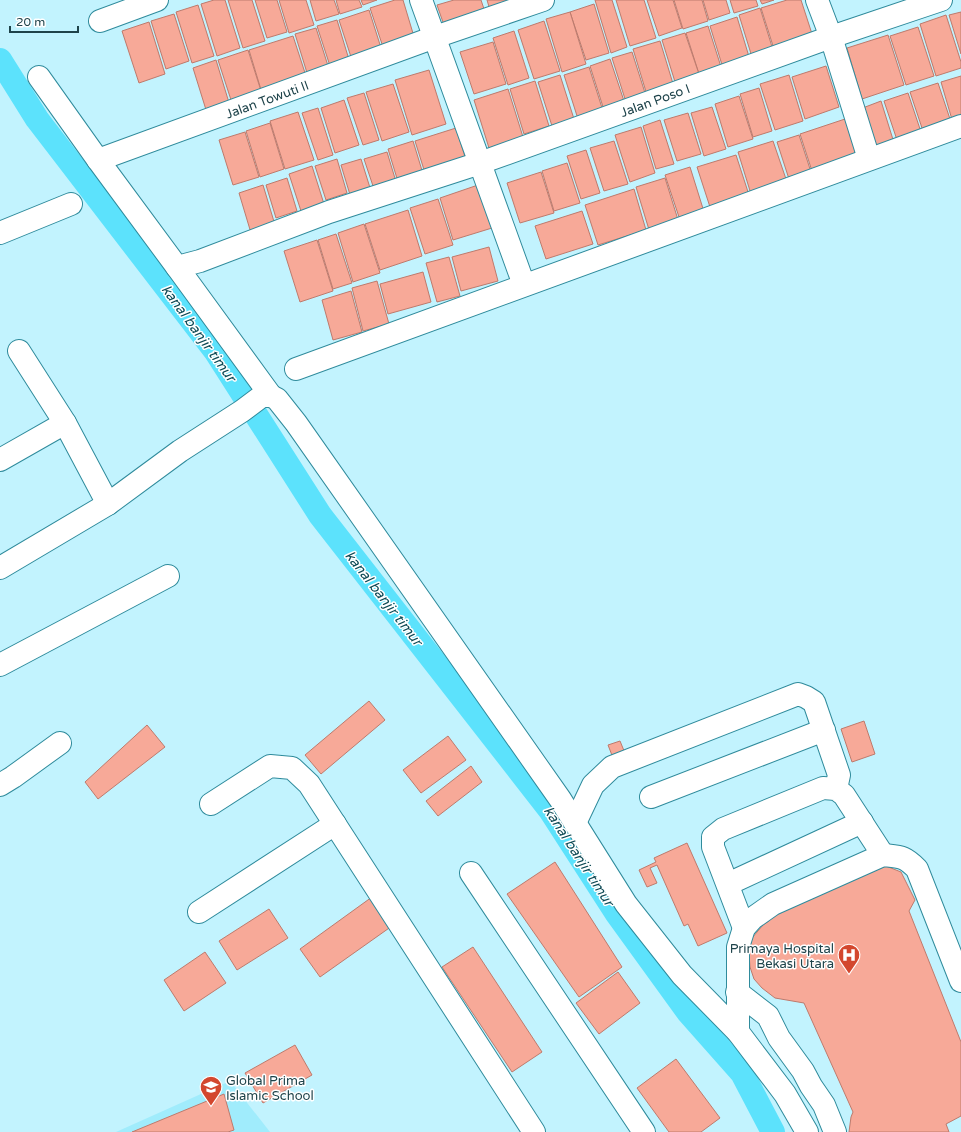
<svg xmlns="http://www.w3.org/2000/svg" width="961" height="1132" viewBox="0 0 961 1132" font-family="'Varela Round',sans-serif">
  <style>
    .built { fill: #a0ecfc }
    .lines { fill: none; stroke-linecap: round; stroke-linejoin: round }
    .canal { stroke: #5ce2fc; stroke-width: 24 }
    .building { fill: #f7a998; stroke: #be7a6c }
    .minor-casing { stroke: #2f8b9c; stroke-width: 24 }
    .minor { stroke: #fff; stroke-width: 22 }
    .labels { text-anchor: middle; stroke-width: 3; stroke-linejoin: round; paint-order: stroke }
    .street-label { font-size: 13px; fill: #1e434a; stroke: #fff }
    .poi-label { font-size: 13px; fill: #1e434a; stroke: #fff; text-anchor: end }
    .water-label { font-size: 14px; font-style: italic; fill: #0e4a55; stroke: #fff }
  </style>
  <rect width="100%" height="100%" fill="#c2f3fe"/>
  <path class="built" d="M230 1081 270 1132H116Z"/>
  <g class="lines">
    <path class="canal" d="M0 60 37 119 216 352 320 515 550 810 617 914 688 1012 742 1073 773 1132"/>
  </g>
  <g class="building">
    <path d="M214 0H225L240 48 217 56 201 4Z"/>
    <path d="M228 0H252L265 41 243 48Z"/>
    <path d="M255 0H277L287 32 267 38Z"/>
    <path d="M279 0H306L314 25 289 33Z"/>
    <path d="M310 0H334L339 14 316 21Z"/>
    <path d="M336 0H359L362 7 340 14Z"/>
    <path d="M361 0H377L363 5Z"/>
    <path d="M395 0H403L415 40 384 50 370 8Z"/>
    <path d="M454 0H481L486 15 445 28 437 5Z"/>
    <path d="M487 0H517L490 10Z"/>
    <path d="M595 0H612L627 47 611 53Z"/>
    <path d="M616 0H644L656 38 630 46Z"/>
    <path d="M647 0H673L682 28 659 36Z"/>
    <path d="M674 0H702L708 21 683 29Z"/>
    <path d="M703 0H726L730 13 709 20Z"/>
    <path d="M730 0H756L758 6 734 13Z"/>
    <path d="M760 0H774L762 4Z"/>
    <path d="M787 0H801L813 37 774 49 761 8Z"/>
    <path d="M594 4 609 53 586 60 570 12Z"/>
    <path d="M198 5 214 56 192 63 176 12Z"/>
    <path d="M760 8 773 50 752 57 739 15Z"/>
    <path d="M369 10 382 51 352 60 339 20Z"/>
    <path d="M570 12 586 64 562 72 546 19Z"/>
    <path d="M961 12V54L949 15Z"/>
    <path d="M174 14 189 61 166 69 151 21Z"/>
    <path d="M946 15 961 62V68L936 76 920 24Z"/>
    <path d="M737 17 750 60 723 68 710 26Z"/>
    <path d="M337 20 350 63 331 69 317 26Z"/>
    <path d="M544 21 560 71 534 79 518 30Z"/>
    <path d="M149 22 165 74 139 83 122 31Z"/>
    <path d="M708 26 722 70 700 77 686 33Z"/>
    <path d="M918 27 934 76 906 85 890 36Z"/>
    <path d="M316 28 329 69 308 76 295 34Z"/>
    <path d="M514 31 529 78 508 85 493 38Z"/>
    <path d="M685 33 700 77 676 85 662 40Z"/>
    <path d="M888 35 904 85 862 99 847 48Z"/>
    <path d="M293 36 307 79 262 93 249 50Z"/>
    <path d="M660 41 674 87 647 95 633 49Z"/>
    <path d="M493 42 506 84 474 94 460 52Z"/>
    <path d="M248 50 262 94 232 103 218 60Z"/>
    <path d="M632 52 646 96 626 102 612 58Z"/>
    <path d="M610 59 625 104 604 110 590 66Z"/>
    <path d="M216 60 230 106 207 113 193 68Z"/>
    <path d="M826 66 839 107 805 119 792 77Z"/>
    <path d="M589 67 603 111 578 119 564 75Z"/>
    <path d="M429 70 446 124 412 135 395 80Z"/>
    <path d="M560 75 574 119 552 126 538 82Z"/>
    <path d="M789 75 803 121 775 130 760 84Z"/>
    <path d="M961 76V121L953 123 941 82Z"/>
    <path d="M535 81 549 126 524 134 510 89Z"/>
    <path d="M938 83 952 125 924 134 910 92Z"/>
    <path d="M393 84 409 132 382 141 366 92Z"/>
    <path d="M759 88 772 131 753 137 740 94Z"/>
    <path d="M508 89 523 137 489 148 474 100Z"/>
    <path d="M364 93 379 140 363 145 347 98Z"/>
    <path d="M908 93 922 135 898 143 884 101Z"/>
    <path d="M739 96 753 139 728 147 715 104Z"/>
    <path d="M344 100 359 145 335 153 321 108Z"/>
    <path d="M881 101 895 146 874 153 860 109Z"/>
    <path d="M712 107 726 149 704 156 691 113Z"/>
    <path d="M318 108 333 155 318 160 302 113Z"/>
    <path d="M298 112 314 160 285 169 270 121Z"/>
    <path d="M688 113 701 154 677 161 664 120Z"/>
    <path d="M845 119 857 156 812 171 800 134Z"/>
    <path d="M660 120 674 164 656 169 643 126Z"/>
    <path d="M270 123 284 169 260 177 246 131Z"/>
    <path d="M641 127 655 173 630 182 615 135Z"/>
    <path d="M456 128 466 160 425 173 415 141Z"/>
    <path d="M245 132 259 177 233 185 219 140Z"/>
    <path d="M799 135 811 172 789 179 777 142Z"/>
    <path d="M413 141 424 177 399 185 388 149Z"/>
    <path d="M614 141 628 184 604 191 590 148Z"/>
    <path d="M773 141 787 182 751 194 738 152Z"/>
    <path d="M586 150 600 193 581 199 567 156Z"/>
    <path d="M387 152 397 185 375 192 364 159Z"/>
    <path d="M736 155 749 195 710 207 697 167Z"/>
    <path d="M337 159 347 193 326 200 315 166Z"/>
    <path d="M361 159 371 191 351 198 341 165Z"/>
    <path d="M567 163 580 203 554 211 542 171Z"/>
    <path d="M312 166 324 204 301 211 289 174Z"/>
    <path d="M690 167 705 215 681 223 665 175Z"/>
    <path d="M541 172 554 213 520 223 507 183Z"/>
    <path d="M287 178 297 211 276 218 266 185Z"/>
    <path d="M665 178 679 223 650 233 636 187Z"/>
    <path d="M263 185 275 225 251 233 239 193Z"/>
    <path d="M478 185 492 228 453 240 440 198Z"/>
    <path d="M634 189 646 230 598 245 585 205Z"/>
    <path d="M438 199 453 245 425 254 410 208Z"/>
    <path d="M408 210 422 256 380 270 365 224Z"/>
    <path d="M582 211 593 244 546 259 535 226Z"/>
    <path d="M364 224 380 273 353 282 338 233Z"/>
    <path d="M336 234 352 283 333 289 318 240Z"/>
    <path d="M317 240 333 291 300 302 284 251Z"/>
    <path d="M489 247 498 281 461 291 452 257Z"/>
    <path d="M449 257 460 296 437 302 426 263Z"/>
    <path d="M423 272 431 302 388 314 380 284Z"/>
    <path d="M377 281 389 324 363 331 352 288Z"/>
    <path d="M351 291 362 332 333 340 322 300Z"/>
    <path d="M369 701 385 720 321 774 305 755Z"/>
    <path d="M864 721 875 754 852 762 841 729Z"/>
    <path d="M147 725 165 747 98 799 85 782Z"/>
    <path d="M448 736 466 760 421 793 403 770Z"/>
    <path d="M620 741 627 758 615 763 608 745Z"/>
    <path d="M471 766 482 782 438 816 426 801Z"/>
    <path d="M687 843 727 933 698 946 688 924 684 926 657 865 650 868 657 883 647 887 639 870 656 862 654 858Z"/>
    <path d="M555 862 622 967 579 997 507 894Z"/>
    <path d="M886 866 901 872 915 900 909 911 961 1042V1116L946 1124 949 1132H849L851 1117 853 1112 804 1003 775 998 762 988 754 979 750 967 749 954 752 938 763 925 769 921 766 916Z"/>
    <path d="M372 897 392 926 320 977 300 949Z"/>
    <path d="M269 909 288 938 237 970 219 941Z"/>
    <path d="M473 947 542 1052 512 1072 442 967Z"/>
    <path d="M205 952 226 983 184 1011 164 980Z"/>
    <path d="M618 972 640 1003 599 1034 576 1003Z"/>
    <path d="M295 1045 312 1075 263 1103 245 1073Z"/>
    <path d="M676 1059 720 1118 701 1132H669L637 1088Z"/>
    <path d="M224 1094 234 1130 228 1132H132Z"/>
  </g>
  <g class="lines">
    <g class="minor-casing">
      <g id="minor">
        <path d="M421 0 524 285"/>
        <path d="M817 0 831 37 869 159"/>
        <path d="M100 21 157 0"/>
        <path d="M39 77 98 160 177 267 200 261 329 212 480 163 831 37 941 0"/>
        <path d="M98 160 435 37 543 0"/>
        <path d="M0 233 71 204"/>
        <path d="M177 267 271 396"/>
        <path d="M19 351 65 423 108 504 180 451 242 411 262 396H271L277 399 296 423 560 799 626 904 682 975 738 1032 785 1094 807 1132"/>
        <path d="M296 369 961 126"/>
        <path d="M0 460 65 423"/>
        <path d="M0 568 108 504"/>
        <path d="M0 665 168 576"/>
        <path d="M0 785 13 777 60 743"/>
        <path d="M651 797 824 730"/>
        <path d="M211 804 270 766 292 768 309 784 534 1132"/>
        <path d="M575 823 593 785 612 767 798 694 806 697 814 702 839 775 836 789"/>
        <path d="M471 873 644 1132"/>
        <path d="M728 884 862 822"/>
        <path d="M199 912 335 824"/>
        <path d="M744 928 713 847V837L723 829 823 788 836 789 844 795 883 855"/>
        <path d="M737 992 768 1016 779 1038 803 1071 811 1086 824 1105 835 1132"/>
        <path d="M738 1032V947L744 928 753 918 773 904 883 855C901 857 904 856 917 869L961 981"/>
      </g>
    </g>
    <use href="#minor" class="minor"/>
  </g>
  <defs>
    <g id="hospital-pin" transform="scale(1.15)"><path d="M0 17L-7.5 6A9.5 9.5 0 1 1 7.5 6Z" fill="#d3472e" stroke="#fff"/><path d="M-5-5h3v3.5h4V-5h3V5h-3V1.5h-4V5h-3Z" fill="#fff"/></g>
    <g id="school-pin" transform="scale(1.15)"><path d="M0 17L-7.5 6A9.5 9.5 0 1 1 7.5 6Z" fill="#d3472e" stroke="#fff"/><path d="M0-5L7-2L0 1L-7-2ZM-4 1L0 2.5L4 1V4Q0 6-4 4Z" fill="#fff"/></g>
  </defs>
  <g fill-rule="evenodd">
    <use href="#hospital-pin" x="849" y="955"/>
    <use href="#school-pin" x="211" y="1087"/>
  </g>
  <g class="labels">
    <g class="street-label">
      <text transform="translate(267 99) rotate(-20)" y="5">Jalan Towuti II</text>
      <text transform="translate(655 100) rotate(-20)" y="5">Jalan Poso I</text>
    </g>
    <g class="poi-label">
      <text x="834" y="953">Primaya Hospital<tspan x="834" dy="15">Bekasi Utara</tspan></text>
      <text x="226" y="1085" text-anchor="start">Global Prima<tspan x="226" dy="15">Islamic School</tspan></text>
    </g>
    <g class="water-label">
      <text transform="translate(199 333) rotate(54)" y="5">kanal banjir timur</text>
      <text transform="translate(384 598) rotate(52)" y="5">kanal banjir timur</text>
      <text transform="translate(579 856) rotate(57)" y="5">kanal banjir timur</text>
    </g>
  </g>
  <path d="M10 26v6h68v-6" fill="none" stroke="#1e434a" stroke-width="2"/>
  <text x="16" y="26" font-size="12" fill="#1e434a" stroke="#ffffff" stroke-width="3" paint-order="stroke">20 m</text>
</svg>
